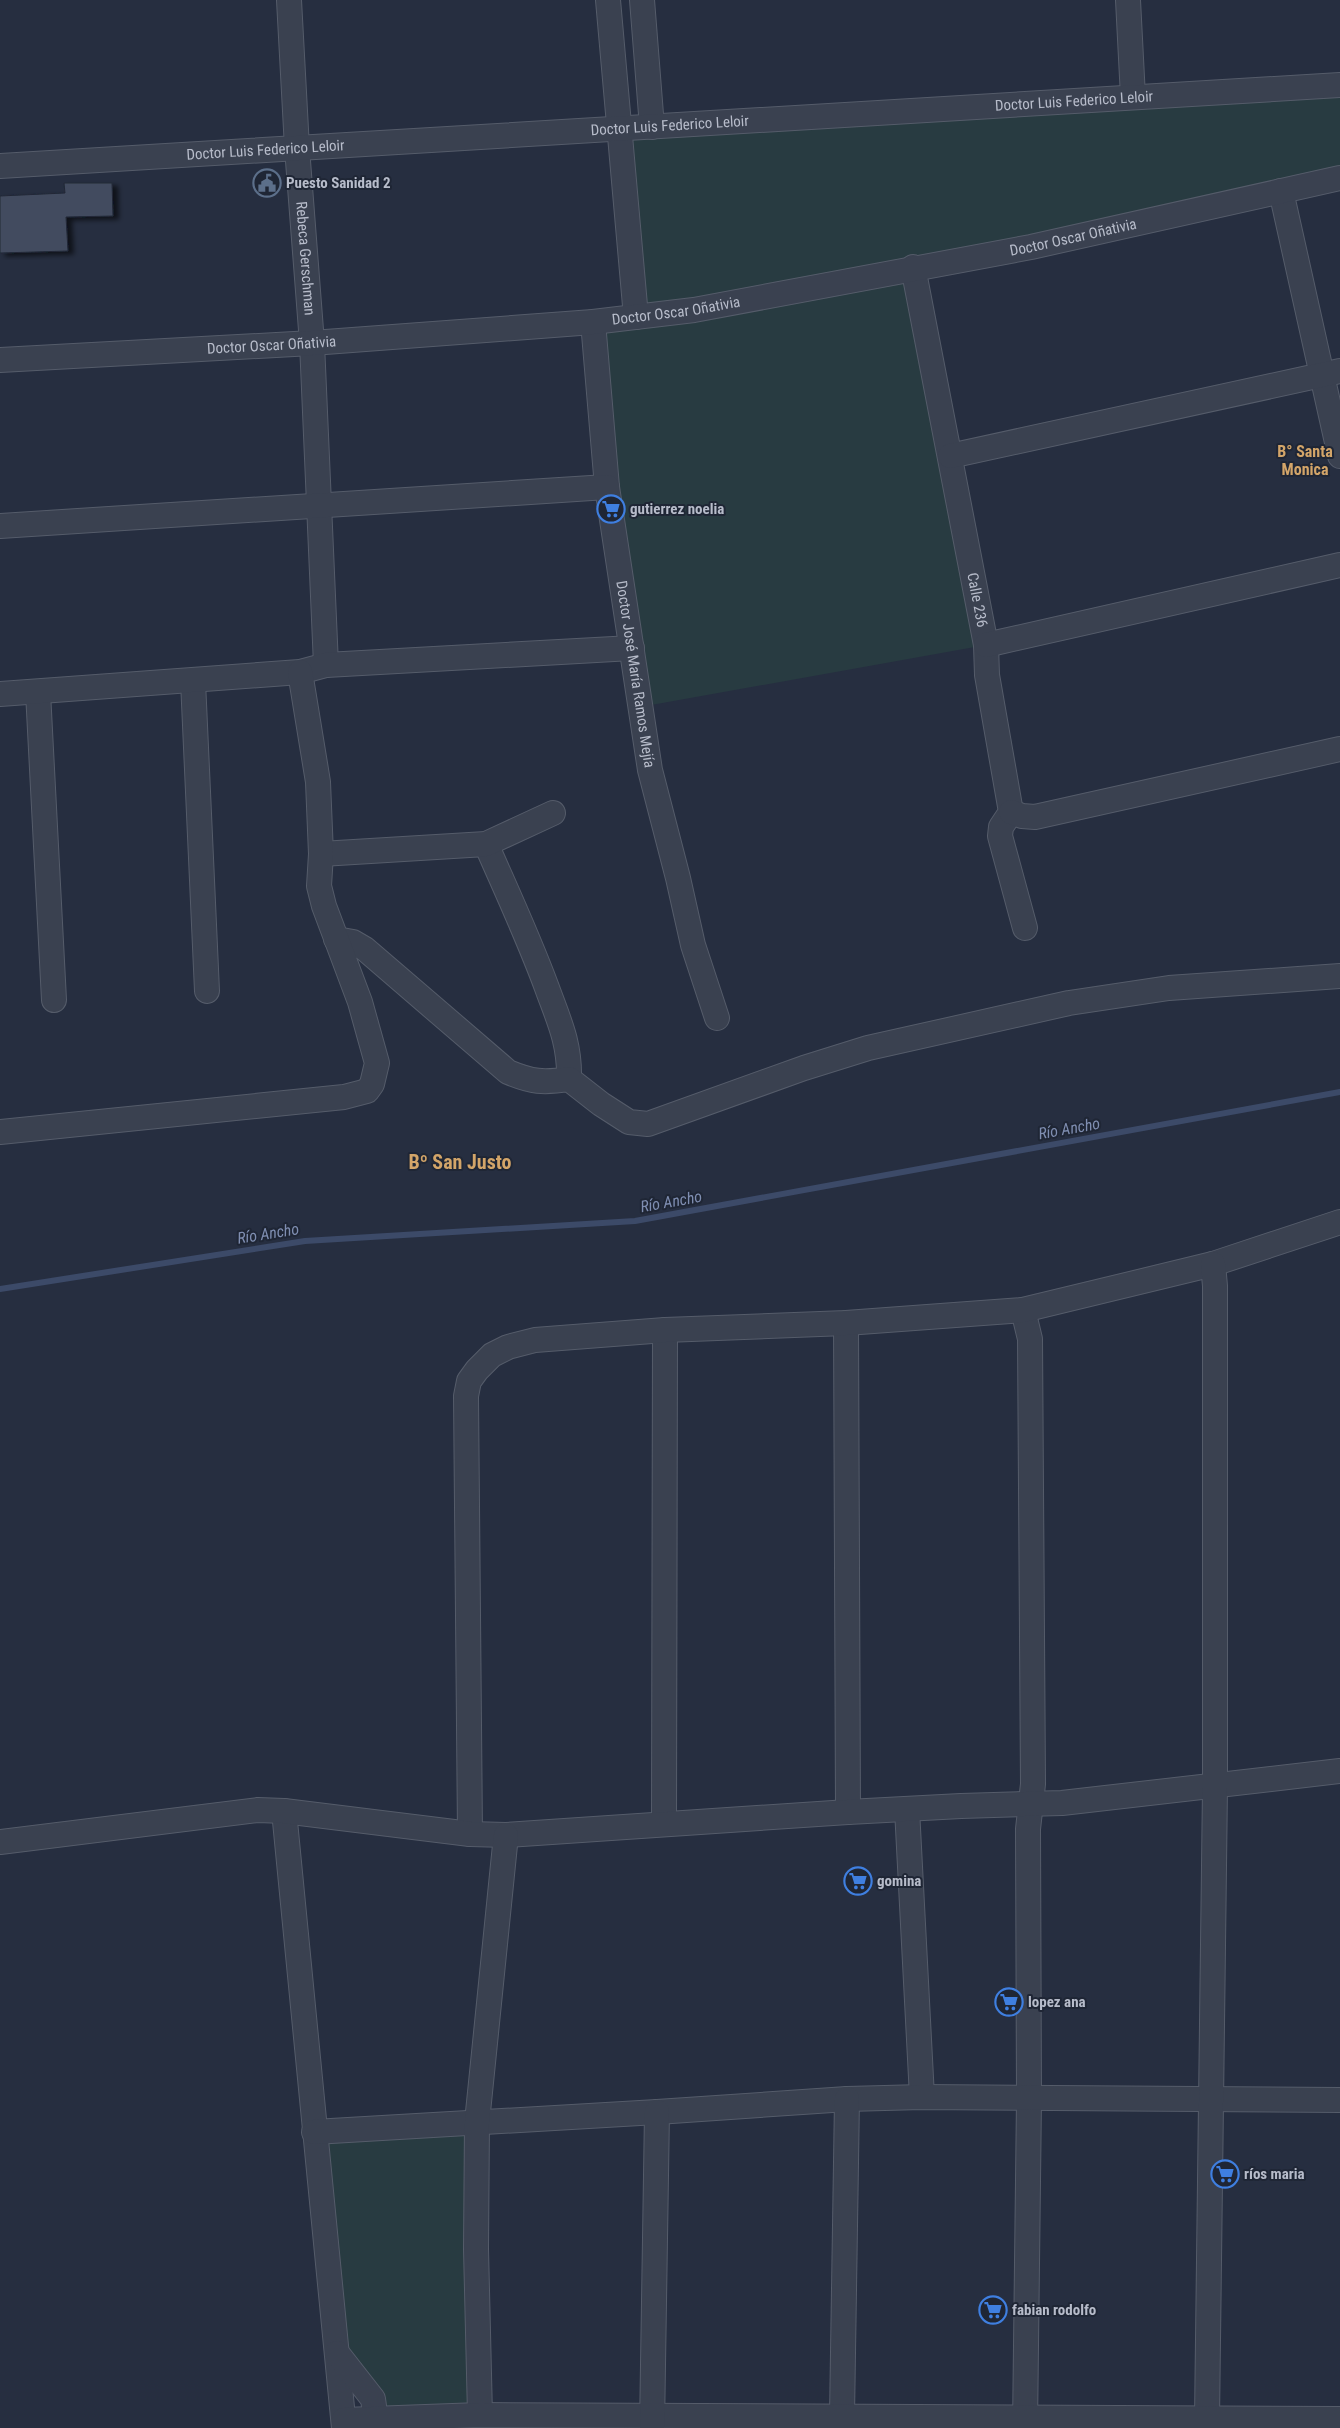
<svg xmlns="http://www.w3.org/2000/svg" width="1340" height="2428" viewBox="0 0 1340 2428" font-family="'Roboto Condensed',sans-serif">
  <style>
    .green { fill: #283b41 }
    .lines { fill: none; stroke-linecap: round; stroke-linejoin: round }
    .stream { stroke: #3c4a68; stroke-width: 6 }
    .building { fill: #434c5f; stroke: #212837; filter: url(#shadow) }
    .minor-casing { stroke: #555c6a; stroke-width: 26 }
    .minor { stroke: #3a4150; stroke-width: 24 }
    .labels { text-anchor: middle; stroke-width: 4; stroke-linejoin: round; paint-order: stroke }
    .street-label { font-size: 15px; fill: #b7bcca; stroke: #1f2635 }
    .poi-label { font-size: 15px; font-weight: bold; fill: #b7bcca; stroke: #1f2635; text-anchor: start }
    .neighbourhood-label { font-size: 16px; font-weight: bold; fill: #d3a569; stroke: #1f2635 }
    .water-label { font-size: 16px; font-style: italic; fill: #7f8eb1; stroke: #1f2635 }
    .district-label { font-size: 20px; font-weight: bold; fill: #d3a569; stroke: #1f2635 }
  </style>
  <defs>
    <filter id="shadow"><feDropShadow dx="5.5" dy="3" stdDeviation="2.5" flood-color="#0009"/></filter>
  </defs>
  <rect width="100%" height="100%" fill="#262e40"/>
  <g class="green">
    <path d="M1340 86V177L913 268 986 645 640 707 593 322 636 315 618 129Z"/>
    <path d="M477 2130 480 2415 376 2413 337 2353 314 2132Z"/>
  </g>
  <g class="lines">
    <path class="stream" d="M0 1289 305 1241 635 1221 1340 1092"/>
  </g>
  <path class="building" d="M64 183H112L113 216 66 217 68 251 0 253V196L65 193Z"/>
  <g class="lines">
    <g class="minor-casing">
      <g id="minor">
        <path id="s1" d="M289 0 297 148 312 343 326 665"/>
        <path d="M608 0 636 317"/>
        <path d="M642 0 652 127"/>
        <path d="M1128 0 1133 97"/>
        <path id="s2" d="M0 166 1340 85"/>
        <path d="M1281 191 1340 456"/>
        <path id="s3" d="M913 267 986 645 987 675 1011 812 1001 827 1000 836 1025 928"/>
        <path id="s4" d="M593 322 607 487 650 770 678 878 693 945 717 1018"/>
        <path id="s5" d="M0 360 312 343 593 322 694 310 1031 247 1340 178"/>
        <path d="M950 456 1340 371"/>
        <path d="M0 526 607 487"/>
        <path d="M986 645 1340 565"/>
        <path d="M193 681 207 991"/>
        <path d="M38 692 54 1000"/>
        <path d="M0 694 300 672 326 665 632 648"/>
        <path d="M1011 812 1022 816 1035 817 1340 749"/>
        <path d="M486 844C507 892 529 939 547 988 559 1021 570 1043 569 1079"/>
        <path d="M321 854 486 844 553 813"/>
        <path d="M336 939 353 942 365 949 508 1072C532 1082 543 1083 569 1079L601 1104 629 1122 648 1124 804 1068 868 1048 1069 1003 1169 988 1340 976"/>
        <path d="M0 1132 344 1097 367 1091 372 1084 377 1063 360 1002 324 906 319 886 321 854 318 782 300 672"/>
        <path d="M1023 1310 1030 1339 1033 1784 1028 1829 1029 2099 1025 2428"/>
        <path d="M846 1323 848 1812"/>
        <path d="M907 1809 922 2097"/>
        <path d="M284 1811 344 2428"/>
        <path d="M664 1824 665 1330"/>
        <path d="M470 1834 466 1396 469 1381 477 1370 492 1355 508 1347 535 1340 665 1330 846 1323 1023 1310 1213 1264 1340 1222"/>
        <path d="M0 1842 258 1810 284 1811 470 1834 506 1835 848 1812 961 1806 1062 1803 1340 1771"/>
        <path d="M314 2132 657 2112 847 2099 922 2097 1340 2100"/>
        <path d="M337 2353 373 2399 377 2428"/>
        <path d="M480 2415 476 2249 477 2122 506 1835"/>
        <path d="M842 2416 847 2099"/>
        <path d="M1207 2419 1215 1787V1286L1213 1264"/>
        <path d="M344 2420 480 2415 1340 2419"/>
        <path d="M652 2428 657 2112"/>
      </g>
    </g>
    <use href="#minor" class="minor"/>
  </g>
  <defs>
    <g id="civic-ring" transform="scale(1.4375)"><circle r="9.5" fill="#1f2635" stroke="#5c6f8a" stroke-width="1.5"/><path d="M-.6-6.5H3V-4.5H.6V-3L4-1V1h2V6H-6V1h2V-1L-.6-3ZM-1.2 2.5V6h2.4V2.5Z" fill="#5c6f8a"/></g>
    <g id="supermarket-ring" transform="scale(1.4375)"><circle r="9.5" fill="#1f2635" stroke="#3f7fe0" stroke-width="1.5"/><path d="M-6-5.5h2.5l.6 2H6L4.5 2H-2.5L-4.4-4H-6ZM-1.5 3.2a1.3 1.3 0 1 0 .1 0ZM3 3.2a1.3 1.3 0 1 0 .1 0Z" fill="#3f7fe0"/></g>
  </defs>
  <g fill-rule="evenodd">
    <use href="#civic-ring" x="267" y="183"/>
    <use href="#supermarket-ring" x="611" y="509"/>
    <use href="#supermarket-ring" x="858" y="1881"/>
    <use href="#supermarket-ring" x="1009" y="2002"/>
    <use href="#supermarket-ring" x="1225" y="2174"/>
    <use href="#supermarket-ring" x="993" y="2310"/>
  </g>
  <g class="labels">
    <g class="street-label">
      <text dy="5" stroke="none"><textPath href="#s2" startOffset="1076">Doctor Luis Federico Leloir</textPath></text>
      <text dy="5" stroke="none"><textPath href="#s2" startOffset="671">Doctor Luis Federico Leloir</textPath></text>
      <text dy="5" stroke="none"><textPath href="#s2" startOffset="266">Doctor Luis Federico Leloir</textPath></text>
      <text dy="5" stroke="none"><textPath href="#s5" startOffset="1082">Doctor Oscar Oñativia</textPath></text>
      <text dy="5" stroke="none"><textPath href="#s1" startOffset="259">Rebeca Gerschman</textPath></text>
      <text dy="5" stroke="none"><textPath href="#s5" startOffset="678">Doctor Oscar Oñativia</textPath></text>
      <text dy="5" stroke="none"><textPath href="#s5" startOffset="272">Doctor Oscar Oñativia</textPath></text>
      <text dy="5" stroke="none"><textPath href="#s3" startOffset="339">Calle 236</textPath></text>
      <text dy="5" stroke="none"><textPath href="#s4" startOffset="355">Doctor José María Ramos Mejía</textPath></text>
    </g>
    <g class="poi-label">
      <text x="286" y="188">Puesto Sanidad 2</text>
      <text x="630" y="514">gutierrez noelia</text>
      <text x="877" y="1886">gomina</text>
      <text x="1028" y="2007">lopez ana</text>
      <text x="1244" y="2179">ríos maria</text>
      <text x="1012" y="2315">fabian rodolfo</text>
    </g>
    <g class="neighbourhood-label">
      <text x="1305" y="457">B° Santa<tspan x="1305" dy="18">Monica</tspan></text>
    </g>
    <g class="water-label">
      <text transform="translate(1069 1128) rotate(-10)" y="6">Río Ancho</text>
      <text transform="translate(671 1201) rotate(-10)" y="6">Río Ancho</text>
      <text transform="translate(268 1233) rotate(-9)" y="6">Río Ancho</text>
    </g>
    <g class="district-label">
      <text x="460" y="1169">Bº San Justo</text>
    </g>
  </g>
</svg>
